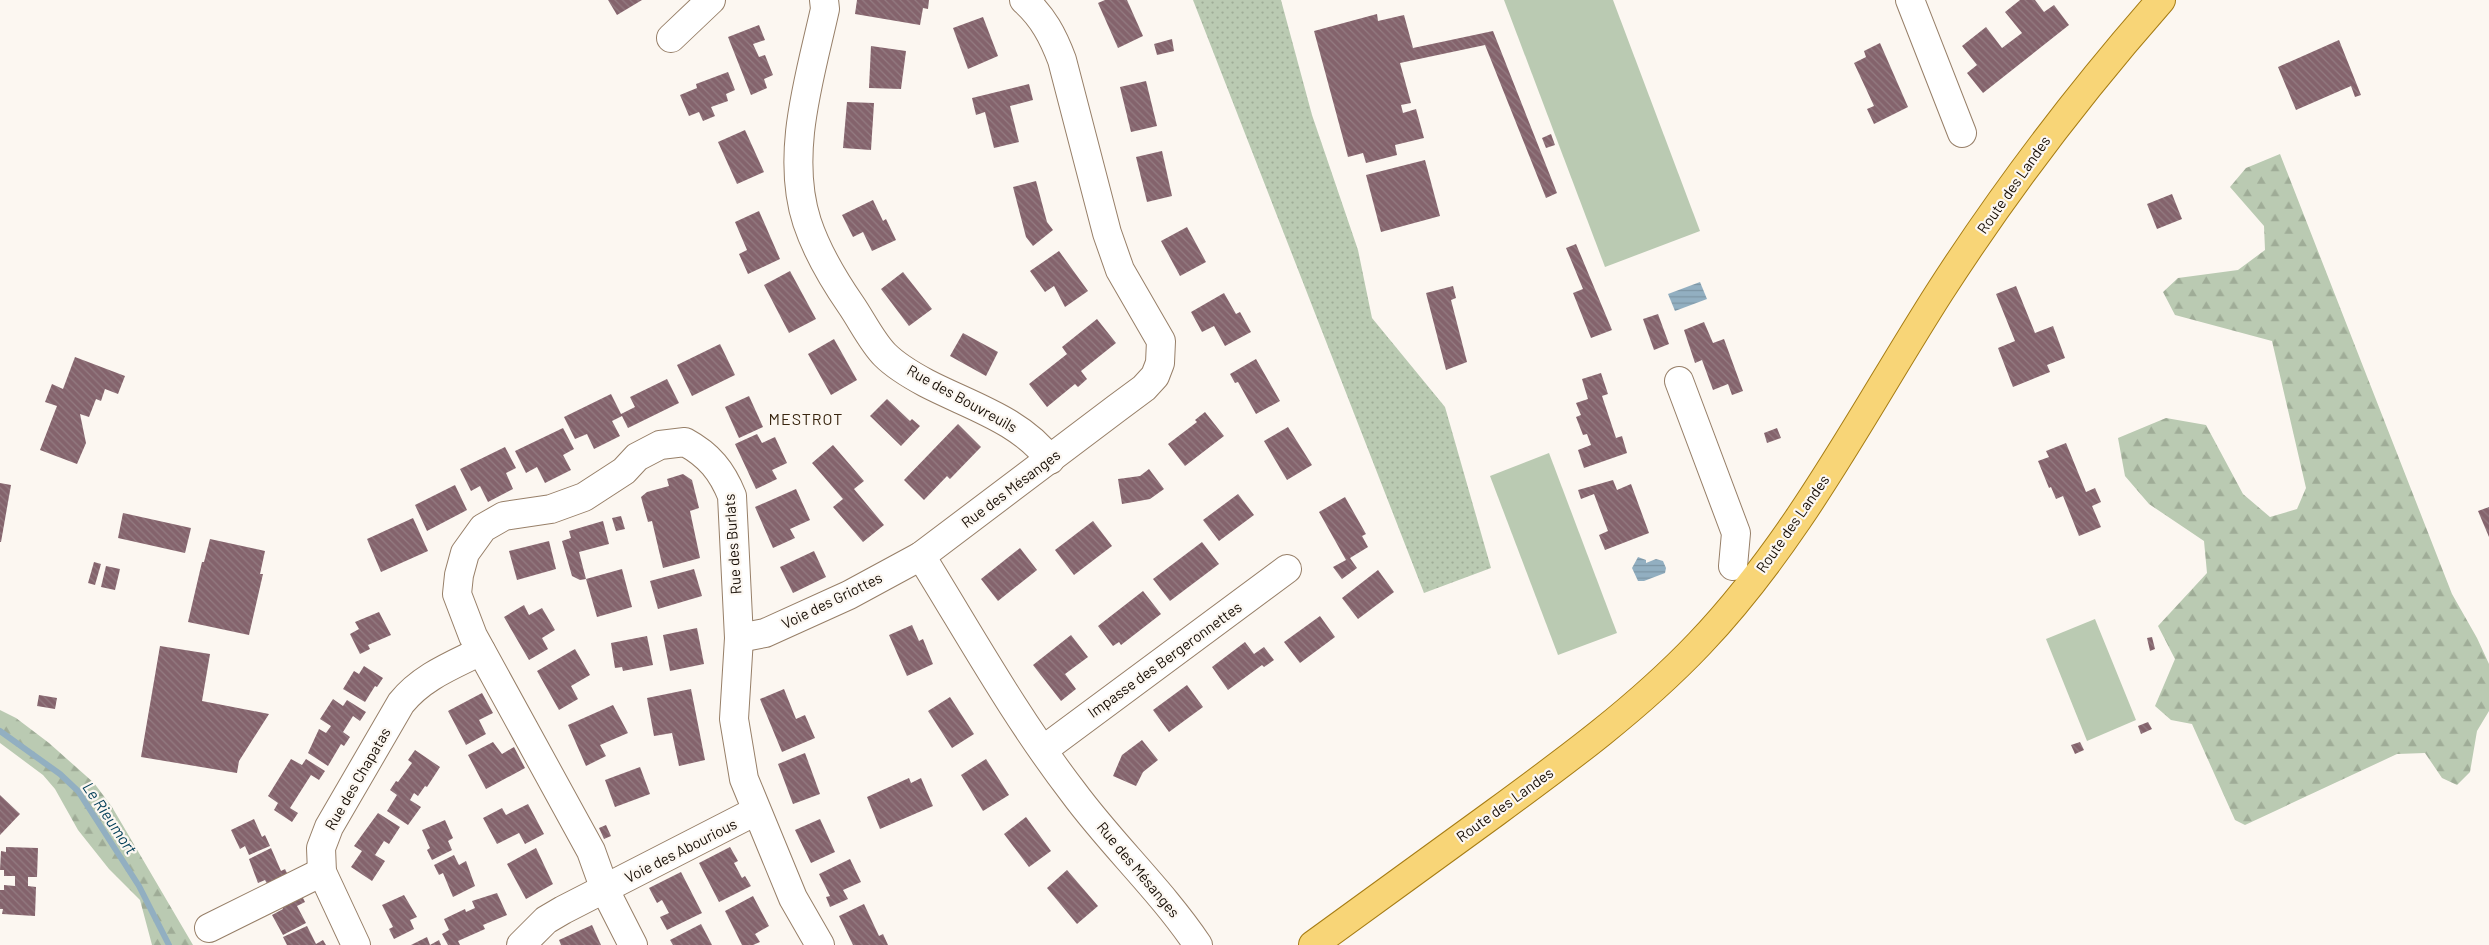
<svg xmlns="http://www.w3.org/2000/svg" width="2489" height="945" viewBox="0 0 2489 945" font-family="Barlow,sans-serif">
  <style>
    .grass { fill: url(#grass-dots) }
    .forest { fill: url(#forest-firs) }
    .garden { fill: #bacab2 }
    .water { fill: url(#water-rules) }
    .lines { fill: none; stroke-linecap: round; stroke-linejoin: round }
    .stream { stroke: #92afc1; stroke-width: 6 }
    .building { fill: url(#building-back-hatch) }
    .minor-casing { stroke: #977f68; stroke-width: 30 }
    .major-casing { stroke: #a67c14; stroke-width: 30 }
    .minor { stroke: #fff; stroke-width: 28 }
    .major { stroke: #f8d577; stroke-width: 28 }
    .labels { text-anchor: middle; stroke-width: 4.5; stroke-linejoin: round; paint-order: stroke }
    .street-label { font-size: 15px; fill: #150c04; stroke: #fcf7f1 }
    .neighbourhood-label { font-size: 16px; letter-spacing: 1px; fill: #38250f; stroke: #fcf7f1 }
    .water-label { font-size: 16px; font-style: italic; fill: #05405a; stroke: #fcf7f1 }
  </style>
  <defs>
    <pattern id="grass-dots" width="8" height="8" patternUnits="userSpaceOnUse" patternTransform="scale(1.25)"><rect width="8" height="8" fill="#bacab2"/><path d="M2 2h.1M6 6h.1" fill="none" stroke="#9fac97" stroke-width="1.8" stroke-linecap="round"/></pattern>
    <pattern id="forest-firs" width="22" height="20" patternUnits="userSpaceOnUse" patternTransform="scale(1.25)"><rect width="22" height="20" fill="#bacab2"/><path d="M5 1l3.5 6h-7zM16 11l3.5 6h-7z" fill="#9fac97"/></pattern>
    <pattern id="water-rules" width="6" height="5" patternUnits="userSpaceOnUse" patternTransform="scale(1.25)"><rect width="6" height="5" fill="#92afc1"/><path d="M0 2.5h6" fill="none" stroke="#7d95a4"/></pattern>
    <pattern id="building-back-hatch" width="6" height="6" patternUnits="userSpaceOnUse" patternTransform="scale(1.25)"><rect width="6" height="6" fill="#84636c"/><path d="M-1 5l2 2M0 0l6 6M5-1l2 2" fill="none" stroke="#947c82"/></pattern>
  </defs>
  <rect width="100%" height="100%" fill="#fcf7f1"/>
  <path class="grass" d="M1193 0H1281L1312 115 1358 250 1372 318 1445 407 1491 568 1424 593Z"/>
  <g class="forest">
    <path d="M2280 154 2452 594 2477 638 2489 664V711L2477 731 2470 772 2457 785 2442 778 2425 753 2397 754 2245 825 2235 820 2192 724 2171 720 2155 706 2175 659 2158 626 2207 573 2204 541 2149 504 2125 476 2118 438 2166 418 2206 425 2243 494 2270 517 2297 509 2306 488 2272 341 2175 315 2163 292 2178 278 2238 270 2265 250 2264 226 2230 187 2246 168Z"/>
    <path d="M0 710 16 718 49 743 94 783 112 807 193 945H152L140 900 109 869 78 830 55 789 43 775 0 743Z"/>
  </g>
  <g class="garden">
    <path d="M1504 0H1613L1700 231 1605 267Z"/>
    <path d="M1549 453 1617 633 1558 655 1490 476Z"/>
    <path d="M2095 619 2136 720 2087 741 2046 639Z"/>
  </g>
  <g class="water">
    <path d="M1700 282 1707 299 1675 311 1668 294Z"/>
    <path d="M1638 557 1646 560V563L1656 559 1663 561 1666 568 1665 573 1644 581H1638L1632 568Z"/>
  </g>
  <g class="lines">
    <path class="stream" d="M0 731 60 774 78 791 139 886 169 945"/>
  </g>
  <g class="building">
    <path d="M608 0H642L617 15Z"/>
    <path d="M857 0H929L928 9 923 8 920 25 855 14Z"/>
    <path d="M1105 0H1127L1143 36 1118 48 1098 3Z"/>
    <path d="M2020 0H2035L2044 12 2054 5 2069 25 1983 93 1967 73 1977 65 1962 46 1986 27 2002 48 2022 33 2005 12Z"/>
    <path d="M1377 14 1378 21 1404 15 1413 48 1493 31 1557 193 1546 198 1485 45 1400 63 1411 103 1401 105 1403 113 1416 109 1424 138 1395 145 1397 155 1366 163 1363 153 1348 157 1314 31Z"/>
    <path d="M983 17 998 56 968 69 953 28Z"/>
    <path d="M759 25 765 40 753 44 759 57 765 55 773 75 764 79 767 88 751 95 728 37Z"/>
    <path d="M1172 39 1174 51 1157 55 1154 44Z"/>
    <path d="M2339 40 2361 95 2355 97 2351 86 2296 110 2278 67Z"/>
    <path d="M1880 43 1908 107 1874 124 1867 109 1874 106 1854 63 1866 57 1864 51Z"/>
    <path d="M871 46 906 51 901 89 869 88Z"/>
    <path d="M728 72 735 90 726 94 728 101 711 107 715 116 703 121 699 112 689 116 680 95 697 88 696 84Z"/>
    <path d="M1146 81 1157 126 1131 132 1120 87Z"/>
    <path d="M1029 84 1033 100 1010 106 1019 142 994 148 985 112 976 115 972 98Z"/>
    <path d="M847 102 874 103 871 150 843 148Z"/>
    <path d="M745 130 764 172 737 184 718 142Z"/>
    <path d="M1551 134 1555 145 1546 148 1542 138Z"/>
    <path d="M1162 151 1172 196 1147 202 1136 157Z"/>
    <path d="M1425 160 1440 216 1381 232 1366 175Z"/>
    <path d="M1036 181 1047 222 1053 230 1033 246 1026 237 1013 187Z"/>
    <path d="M2172 194 2182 219 2157 229 2147 204Z"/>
    <path d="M873 200 883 221 886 219 896 240 872 251 863 232 853 237 842 215Z"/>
    <path d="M759 211 780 259 748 274 739 254 747 250 735 222Z"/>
    <path d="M1187 227 1206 262 1180 276 1161 241Z"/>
    <path d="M1576 244 1612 330 1591 338 1573 293 1583 289 1566 248Z"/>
    <path d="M1059 251 1088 291 1065 307 1054 286 1045 292 1030 271Z"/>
    <path d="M790 271 816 319 789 333 764 285Z"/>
    <path d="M903 272 932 309 909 326 881 289Z"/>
    <path d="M1453 286 1456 298 1451 300 1467 362 1446 370 1426 293Z"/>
    <path d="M2016 286 2035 333 2053 326 2065 358 2047 365 2050 372 2013 387 1998 348 2015 341 1996 294Z"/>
    <path d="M1224 293 1236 314 1240 312 1251 332 1225 346 1214 326 1202 332 1191 312Z"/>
    <path d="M1658 314 1669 344 1654 350 1643 319Z"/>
    <path d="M1097 319 1116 343 1081 371 1087 379 1078 387 1075 384 1047 407 1029 384 1067 354 1062 347Z"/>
    <path d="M1704 322 1713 343 1724 339 1743 391 1732 395 1728 384 1713 390 1702 360 1695 363 1684 330Z"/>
    <path d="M963 333 998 352 986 376 950 356Z"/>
    <path d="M834 339 857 380 831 395 808 354Z"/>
    <path d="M720 344 735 375 692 396 677 365Z"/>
    <path d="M75 357 125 376 118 394 105 389 101 401 96 399 89 417 80 414 86 443 77 464 40 450 57 406 45 402 52 384 63 389Z"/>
    <path d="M1256 359 1280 401 1256 414 1238 382 1235 383 1230 374Z"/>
    <path d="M1601 373 1608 394 1602 396 1616 438 1622 436 1627 453 1584 468 1578 450 1591 445 1587 434 1583 435 1576 417 1581 415 1576 403 1588 399 1582 379Z"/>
    <path d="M667 379 679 403 628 428 622 416 612 421 620 436 594 449 587 434 575 439 564 417 611 394 621 414 635 407 630 397Z"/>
    <path d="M749 396 763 427 739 438 725 407Z"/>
    <path d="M887 399 910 421 912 419 920 426 901 446 870 416Z"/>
    <path d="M1205 412 1224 436 1185 466 1168 444 1197 422 1195 420Z"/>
    <path d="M958 424 981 447 950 479 947 476 924 500 904 480Z"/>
    <path d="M1288 427 1312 465 1287 480 1264 441Z"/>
    <path d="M563 428 574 449 563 455 571 470 545 483 537 467 526 473 515 451Z"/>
    <path d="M1777 428 1781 438 1767 443 1764 433Z"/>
    <path d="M757 434 762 443 775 437 787 463 772 470 777 479 756 489 735 444Z"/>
    <path d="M2066 443 2086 492 2095 488 2101 502 2092 506 2101 527 2079 536 2063 496 2056 499 2051 487 2049 488 2038 461 2049 457 2046 451Z"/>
    <path d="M833 445 864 481 854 489 884 525 863 542 833 507 843 499 812 463Z"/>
    <path d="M505 447 516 468 506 473 513 489 488 502 480 486 471 491 460 469Z"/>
    <path d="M1149 469 1164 489 1150 499 1122 504 1118 479 1140 476Z"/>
    <path d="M683 474 692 480 699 508 690 511 700 558 663 568 652 521 648 522 641 497 647 492 669 486 667 479Z"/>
    <path d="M1613 480 1617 490 1631 484 1649 533 1605 550 1599 535 1608 531 1594 494 1581 499 1578 490Z"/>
    <path d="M0 483 11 485 1 542H0Z"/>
    <path d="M455 485 467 510 427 531 415 505Z"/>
    <path d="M796 489 810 520 790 529 795 538 773 548 755 507Z"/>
    <path d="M1238 494 1254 515 1219 541 1203 520Z"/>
    <path d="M1345 497 1366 534 1362 536 1368 547 1350 558 1357 568 1342 579 1333 567 1346 560 1319 512Z"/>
    <path d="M2489 507V537L2478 511Z"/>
    <path d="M123 513 191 528 185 553 118 538Z"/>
    <path d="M621 516 625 529 616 531 612 518Z"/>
    <path d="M413 518 428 551 381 572 367 539Z"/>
    <path d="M603 521 609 544 579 552 586 579 622 569 632 607 597 617 586 579 580 580 572 576 562 541 571 538 569 531Z"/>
    <path d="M1093 521 1112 546 1074 575 1055 550Z"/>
    <path d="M210 539 265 551 260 574H263L249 635 188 622 202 562H204Z"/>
    <path d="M549 541 556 569 517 580 509 551Z"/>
    <path d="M1202 542 1219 564 1170 601 1153 579Z"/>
    <path d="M1020 548 1037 570 998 601 981 579Z"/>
    <path d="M814 551 826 577 793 593 780 567Z"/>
    <path d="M94 562 101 564 95 585 88 583Z"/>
    <path d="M106 566 120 569 115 590 101 587Z"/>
    <path d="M694 569 702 596 658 609 650 581Z"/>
    <path d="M1378 570 1394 592 1358 619 1342 598Z"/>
    <path d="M1143 591 1161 614 1121 645 1119 642 1113 646 1098 626Z"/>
    <path d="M524 605 529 615 542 608 555 630 542 638 548 649 529 660 504 617Z"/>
    <path d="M379 612 391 635 368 645 370 649 360 654 350 634 359 629 355 622Z"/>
    <path d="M1320 616 1335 637 1300 663 1284 642Z"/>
    <path d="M912 625 919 641 923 639 933 664 907 676 889 635Z"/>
    <path d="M697 628 704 664 670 671 663 635Z"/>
    <path d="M1071 635 1088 657 1065 674 1076 689 1061 701 1033 665Z"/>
    <path d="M647 636 653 665 623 671 622 667 615 668 611 643Z"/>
    <path d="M2152 637 2155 649 2150 651 2147 638Z"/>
    <path d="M1245 642 1254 654 1264 647 1274 660 1264 667 1262 665 1228 690 1212 667Z"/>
    <path d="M160 646 210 654 202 701 269 714 239 761 237 773 141 757Z"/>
    <path d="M575 649 590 675 571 686 578 699 559 710 537 671Z"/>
    <path d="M364 666 383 678 377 687 375 686 365 702 343 689 354 671 359 674Z"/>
    <path d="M1187 685 1203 707 1169 732 1153 710Z"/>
    <path d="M691 689 705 760 679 766 672 733 654 736 647 698Z"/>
    <path d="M784 689 796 719 805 715 815 738 782 752 760 699Z"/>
    <path d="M482 693 493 713 479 720 486 734 466 745 448 711Z"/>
    <path d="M39 695 57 698 55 709 37 706Z"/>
    <path d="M950 697 974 734 952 748 928 711Z"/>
    <path d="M333 699 343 706 347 700 366 712 360 721 353 716 343 732 350 737 344 746 341 744 328 766 308 753 319 729 326 733 331 726 320 719Z"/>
    <path d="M613 705 628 733 600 745 606 756 586 766 568 725Z"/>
    <path d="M2148 722 2152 729 2141 734 2138 726Z"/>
    <path d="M1142 740 1158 760 1143 772 1136 786 1113 776 1122 755Z"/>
    <path d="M493 742 502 754 514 747 525 768 486 789 468 755Z"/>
    <path d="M2080 742 2084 750 2075 754 2071 745Z"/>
    <path d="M415 750 440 767 427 787 425 786 418 796 414 793 410 800 421 807 408 825 387 811 397 795 390 790 396 781 398 782 412 763 408 760Z"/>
    <path d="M805 753 820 794 793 804 778 764Z"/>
    <path d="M291 759 302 765 306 759 325 771 319 780 311 775 290 808 298 813 292 822 274 810 278 803 268 796Z"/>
    <path d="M986 759 1009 795 983 811 961 775Z"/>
    <path d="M640 767 650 794 615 807 605 780Z"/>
    <path d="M909 778 911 783 921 778 933 806 880 829 867 797Z"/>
    <path d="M0 795 20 814 0 835Z"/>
    <path d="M528 804 544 834 525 844 519 833 497 844 483 818 502 808 506 815Z"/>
    <path d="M378 813 400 827 389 844 384 841 375 855 385 861 372 881 351 867 362 851 354 846Z"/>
    <path d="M1026 817 1051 851 1029 867 1004 834Z"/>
    <path d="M254 819 262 837 265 835 270 846 249 855 245 846 240 849 231 830Z"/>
    <path d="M820 819 835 852 811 863 795 830Z"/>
    <path d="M445 820 453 838 448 841 452 850 432 860 427 850 430 848 422 830Z"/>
    <path d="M606 825 611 836 604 839 599 828Z"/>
    <path d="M6 847 38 848 37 877H28V886L36 887 35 916 2 914 3 909H0V890H4V885L15 886V876H4V870H0L1 851 6 852Z"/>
    <path d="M730 847 738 861 734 863 742 878 745 876 751 886 719 902 699 863Z"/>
    <path d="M271 848 281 871 285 869 290 879 270 889 265 880 258 883 249 859Z"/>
    <path d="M536 848 553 884 526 899 507 864Z"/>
    <path d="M454 855 459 865 466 861 475 886 453 897 443 873 439 875 434 865Z"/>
    <path d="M850 859 861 882 843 890 848 899 830 907 826 897 830 896 819 874Z"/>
    <path d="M1067 870 1098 906 1077 924 1047 888Z"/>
    <path d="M681 872 702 913 667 930 660 917 669 913 662 900 657 903 649 888Z"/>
    <path d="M300 892 305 902 297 906 306 923 283 935 272 915 283 909 280 902Z"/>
    <path d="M497 893 507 915 483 925 485 929 458 941 460 945H448L442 934 449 930 444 919 465 909 466 912 475 908 472 901Z"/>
    <path d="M404 895 417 917 410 920 414 929 394 939 389 929 393 927 382 905Z"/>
    <path d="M753 896 769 926 755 934 760 942 753 945H742L725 911Z"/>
    <path d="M864 904 879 936 883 934 888 945H853L839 916Z"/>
    <path d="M701 924 712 945H673L670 940Z"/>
    <path d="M592 925 601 945H561L559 940Z"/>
    <path d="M307 926 316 944 323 940 326 945H287L283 937Z"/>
    <path d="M427 937 430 945 439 940 441 945H411Z"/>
  </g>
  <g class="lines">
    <g class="minor-casing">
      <g id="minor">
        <path d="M824 0 825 9C810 77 785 154 807 222 817 252 833 279 851 305 862 321 872 342 885 355 896 366 913 376 926 383 968 405 1021 420 1050 460"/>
        <path d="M1910 0 1962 133"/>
        <path d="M671 38 711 0"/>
        <path d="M1679 381 1736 533 1733 566"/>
        <path d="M921 556C970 635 1016 718 1073 792 1112 845 1161 890 1198 945"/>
        <path d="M739 638 765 633 849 595 921 556 1117 408 1144 388 1155 376 1160 363 1161 341 1120 270 1107 233 1062 60C1053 36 1043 17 1024 0"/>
        <path d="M1043 750 1287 569"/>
        <path d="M209 928 322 872"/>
        <path d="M356 945 322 872 321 848 329 827 401 703C422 677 451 666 481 651"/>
        <path d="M521 945 546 920 563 910 756 811"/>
        <path d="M633 945 605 890 591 851 473 636 457 594 459 575 465 553 483 528 504 516 551 509 584 497 624 471 637 457 660 445 685 442C709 455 722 471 732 496L739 638 734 719 744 779 793 898 820 945"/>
      </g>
    </g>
    <g class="major-casing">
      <path id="major" d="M1313 945C1374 901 1435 856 1496 812 1567 760 1638 708 1699 644 1798 540 1863 412 1939 293 2006 189 2080 92 2161 0"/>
    </g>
    <use href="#minor" class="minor"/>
    <use href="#major" class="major"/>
  </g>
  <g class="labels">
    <g class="street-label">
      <text transform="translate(2014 185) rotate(-55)" y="5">Route des Landes</text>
      <text transform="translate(962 399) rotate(29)" y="5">Rue des Bouvreuils</text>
      <text transform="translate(1011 489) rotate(-37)" y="5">Rue des Mésanges</text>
      <text transform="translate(1793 524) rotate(-55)" y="5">Route des Landes</text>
      <text transform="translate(733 544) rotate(-94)" y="5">Rue des Burlats</text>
      <text transform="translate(832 601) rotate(-26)" y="5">Voie des Griottes</text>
      <text transform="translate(1165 660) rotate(-36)" y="5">Impasse des Bergeronnettes</text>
      <text transform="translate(358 779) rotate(-60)" y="5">Rue des Chapatas</text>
      <text transform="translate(1505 805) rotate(-36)" y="5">Route des Landes</text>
      <text transform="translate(681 851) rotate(-27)" y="5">Voie des Abourious</text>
      <text transform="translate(1138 870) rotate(50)" y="5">Rue des Mésanges</text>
    </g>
    <g class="neighbourhood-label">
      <text x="806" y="425">MESTROT</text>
    </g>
    <g class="water-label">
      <text transform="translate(110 818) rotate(56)" y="6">Le Rieumort</text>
    </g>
  </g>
</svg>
